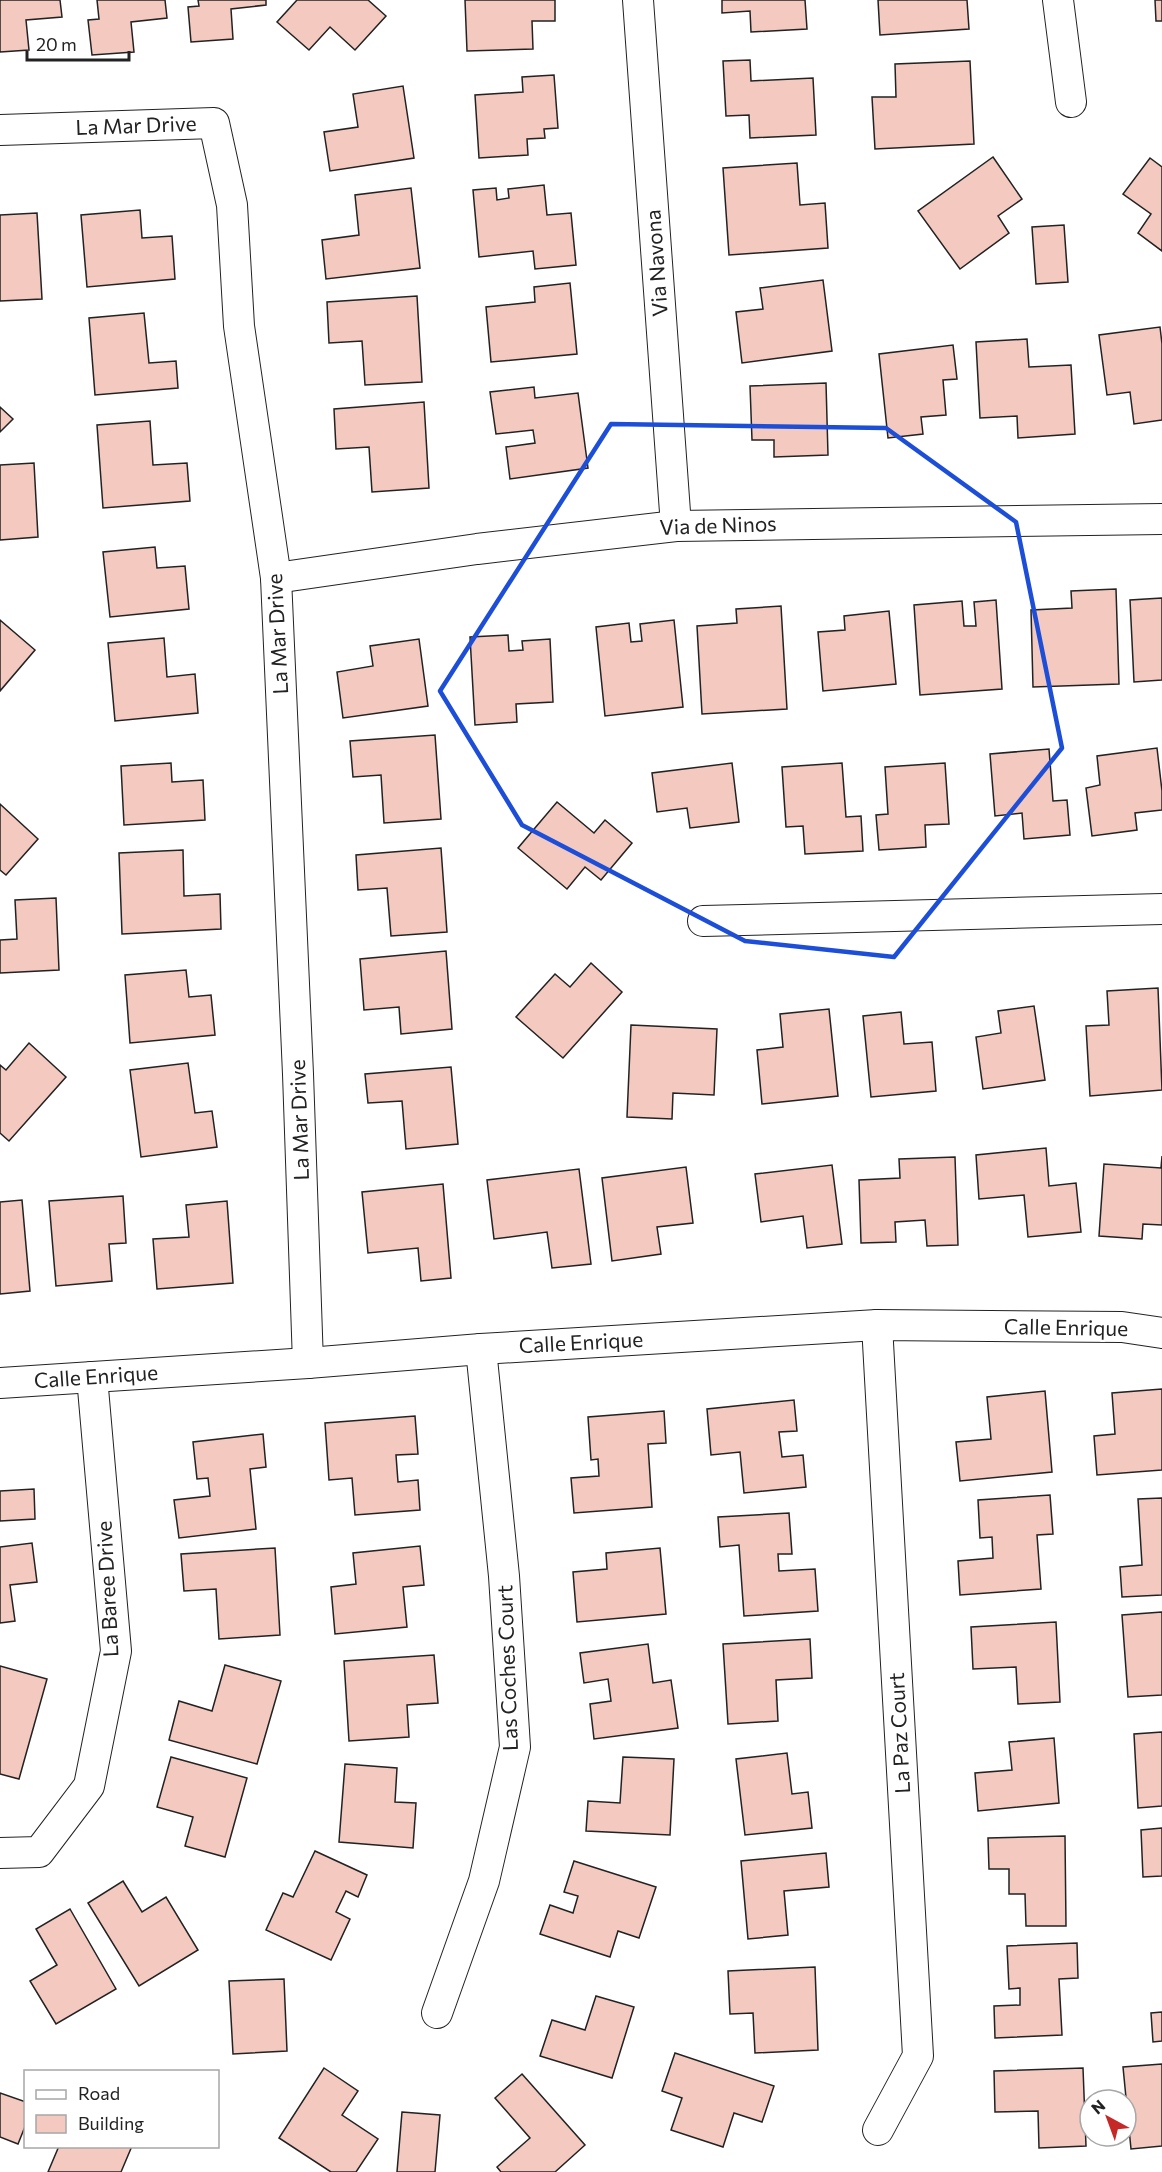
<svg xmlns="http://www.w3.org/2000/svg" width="1162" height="2172" viewBox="0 0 1162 2172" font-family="Commissioner,sans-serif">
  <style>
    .building { fill: #f3c9c0; stroke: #222; stroke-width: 1.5 }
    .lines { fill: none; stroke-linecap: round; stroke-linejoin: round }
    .street-casing { stroke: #222; stroke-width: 32 }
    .street { stroke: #fff; stroke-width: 30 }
    .marked { fill: none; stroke: #1d4ed8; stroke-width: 4.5; stroke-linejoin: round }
    .labels { text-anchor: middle; stroke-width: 4.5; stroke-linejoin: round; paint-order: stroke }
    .street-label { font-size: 21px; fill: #222; stroke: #fff }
  </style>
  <rect width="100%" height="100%" fill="#fff"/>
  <g class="building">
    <path d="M0 0H60L62 17 26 20 29 50 0 52Z"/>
    <path d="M97 0H165L167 18 131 22 134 52 92 55 88 20 99 19Z"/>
    <path d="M198 0H266V5L231 9 233 39 191 42 188 7 199 6Z"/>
    <path d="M297 0H368L386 16 355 50 330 27 309 50 277 22Z"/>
    <path d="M465 0H555V21H532L533 49 467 51Z"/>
    <path d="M722 0H805L807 29 751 32 750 11 722 13Z"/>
    <path d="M878 0H967L969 29 880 35Z"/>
    <path d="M1155 0H1162V21H1156Z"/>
    <path d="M750 60 751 81 813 78 816 135 750 138 749 115 726 116 723 61Z"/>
    <path d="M970 61 974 144 875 149 872 97H896L895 64Z"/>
    <path d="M554 75 558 128 544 129 545 138 527 139 528 155 479 158 475 95 523 92 522 77Z"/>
    <path d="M403 86 414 158 330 171 324 132 358 127 353 94Z"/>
    <path d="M993 157 1022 199 998 216 1009 233 960 269 918 211Z"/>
    <path d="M1150 158 1162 167V251L1138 233 1151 214 1123 194Z"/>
    <path d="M797 163 800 205 825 203 828 248 729 255 723 168Z"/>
    <path d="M544 185 547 215 571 213 576 265 535 269 533 251 479 257 473 190 496 188 497 200 509 198 508 189Z"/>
    <path d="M411 188 420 268 326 279 322 240 359 235 355 195Z"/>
    <path d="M140 210 142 238 172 236 175 279 87 287 81 215Z"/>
    <path d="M37 213 42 299 0 301V215Z"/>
    <path d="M1064 225 1068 282 1036 284 1032 227Z"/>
    <path d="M823 280 832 351 742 363 736 312 763 309 760 288Z"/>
    <path d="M570 283 577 354 491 362 486 307 535 302 534 287Z"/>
    <path d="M417 296 422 382 365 385 362 341 329 343 327 302Z"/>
    <path d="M144 313 149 363 176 361 178 388 95 395 89 318Z"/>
    <path d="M1160 327 1162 344V420L1134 424 1130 392 1107 395 1099 335Z"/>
    <path d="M1027 339 1029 367 1071 365 1075 434 1018 438 1017 416 980 418 976 342Z"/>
    <path d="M953 345 957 379 943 380 946 415 921 417 923 434 888 438 879 354Z"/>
    <path d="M826 383 828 455 774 457V440H752L750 386Z"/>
    <path d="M534 387 535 398 578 393 588 468 510 479 506 447 535 443 533 430 496 434 490 392Z"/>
    <path d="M424 402 429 488 372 492 369 447 336 449 334 409Z"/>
    <path d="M0 407 13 419 0 432Z"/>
    <path d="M150 421 153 465 187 463 190 501 103 508 97 425Z"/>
    <path d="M34 463 38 537 0 540V465Z"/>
    <path d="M155 547 157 568 185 566 189 609 110 617 103 552Z"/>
    <path d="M1116 589 1119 684 1033 687 1031 610 1072 608 1071 591Z"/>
    <path d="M1162 598V680L1134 682 1130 600Z"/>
    <path d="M996 600 1002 689 920 695 914 605 962 601 964 626H976L974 602Z"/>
    <path d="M781 606 787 709 702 714 697 626 737 623 736 609Z"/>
    <path d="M889 611 896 684 823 691 818 632 845 630 844 616Z"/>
    <path d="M0 620 35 650 0 691Z"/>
    <path d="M674 620 683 707 605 716 596 627 629 623 631 642 642 641 640 624Z"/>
    <path d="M508 635 509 651 523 650 522 641 550 639 553 702 516 704 517 722 475 725 470 637Z"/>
    <path d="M164 638 167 677 195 674 198 713 115 721 108 643Z"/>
    <path d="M419 639 428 706 343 718 337 672 373 666 370 646Z"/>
    <path d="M435 735 441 819 384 823 381 775 353 777 350 741Z"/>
    <path d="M1157 748 1162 791V810L1135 813 1137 830 1092 836 1086 788 1100 785 1097 756Z"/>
    <path d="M1049 749 1053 801 1067 800 1070 835 1024 839 1022 813 995 816 990 754Z"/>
    <path d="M171 763 172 782 203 780 205 820 124 825 121 766Z"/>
    <path d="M732 763 739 822 690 828 687 808 657 812 652 773Z"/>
    <path d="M842 763 846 817 861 816 863 851 805 854 803 826 786 827 782 767Z"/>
    <path d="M945 763 949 824 925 825 926 847 879 850 876 815 888 814 885 767Z"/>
    <path d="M557 802 594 833 605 820 632 843 601 880 585 867 567 889 518 848Z"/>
    <path d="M0 804 38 839 6 875 0 870Z"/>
    <path d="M441 848 447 932 391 936 387 888 358 890 356 855Z"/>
    <path d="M183 850 184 896 220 894 221 929 122 934 119 853Z"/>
    <path d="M56 898 59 970 0 973V940L17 939 15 900Z"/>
    <path d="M446 951 452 1029 401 1034 399 1007 364 1010 360 959Z"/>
    <path d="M591 963 622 992 563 1058 516 1017 555 974 570 987Z"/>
    <path d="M186 970 189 997 211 995 215 1035 130 1043 125 975Z"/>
    <path d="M1158 988 1162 1090 1090 1096 1086 1026 1109 1025 1107 991Z"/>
    <path d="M1034 1006 1045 1080 983 1089 976 1037 1001 1033 998 1011Z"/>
    <path d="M829 1009 838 1096 762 1104 757 1050 783 1047 780 1014Z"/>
    <path d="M901 1012 904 1044 932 1042 936 1091 871 1097 863 1016Z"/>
    <path d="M631 1025 717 1029 714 1095 673 1093 672 1119 627 1117Z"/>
    <path d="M29 1043 66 1077 9 1141 0 1133V1065L6 1070Z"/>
    <path d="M188 1063 195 1113 212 1111 217 1147 141 1157 130 1070Z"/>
    <path d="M451 1067 458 1144 406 1149 402 1101 368 1103 365 1074Z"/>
    <path d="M1046 1148 1049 1186 1076 1183 1081 1232 1028 1237 1024 1195 979 1199 976 1155Z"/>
    <path d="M1162 1156V1225L1143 1224 1142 1239 1099 1236 1104 1164 1161 1168Z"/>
    <path d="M955 1157 958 1245 927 1246 925 1220 895 1222 896 1242 861 1243 859 1180 900 1178 899 1159Z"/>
    <path d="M832 1165 842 1244 807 1248 803 1216 761 1222 755 1174Z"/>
    <path d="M686 1167 693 1223 657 1227 661 1254 612 1261 602 1178Z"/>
    <path d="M579 1169 591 1264 552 1268 547 1232 494 1239 487 1180Z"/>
    <path d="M443 1184 451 1278 421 1281 418 1248 368 1253 362 1192Z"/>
    <path d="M123 1196 126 1243 109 1244 112 1281 56 1286 49 1201Z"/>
    <path d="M22 1200 30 1291 0 1294V1202Z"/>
    <path d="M227 1201 233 1283 157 1289 153 1239 189 1237 186 1205Z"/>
    <path d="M1162 1389V1470L1097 1475 1094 1436 1115 1434 1112 1393Z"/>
    <path d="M1045 1391 1052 1472 960 1481 956 1442 991 1439 987 1397Z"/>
    <path d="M794 1400 797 1431 779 1432 782 1457 803 1455 806 1487 744 1493 740 1452 711 1455 707 1409Z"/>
    <path d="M664 1411 666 1443 648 1444 652 1507 574 1513 571 1478 599 1476 598 1459 591 1460 588 1417Z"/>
    <path d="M415 1416 418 1454 396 1455 398 1482 418 1480 420 1510 355 1515 352 1478 329 1480 325 1423Z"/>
    <path d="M263 1434 266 1467 250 1469 256 1529 179 1538 174 1500 210 1496 208 1478 197 1479 193 1442Z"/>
    <path d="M34 1489 35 1519 0 1521V1491Z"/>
    <path d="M1050 1495 1053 1534 1037 1535 1041 1589 960 1595 958 1561 993 1558 992 1537 980 1538 978 1500Z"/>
    <path d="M1162 1498V1595L1122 1597 1120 1567 1142 1565 1138 1499Z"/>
    <path d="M789 1513 792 1554H778L779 1571 815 1569 818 1611 744 1616 739 1545 720 1547 718 1517Z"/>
    <path d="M32 1543 37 1582 10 1585 15 1621 0 1623V1547Z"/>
    <path d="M420 1546 424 1585 403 1587 407 1627 335 1634 331 1587 356 1584 353 1553Z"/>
    <path d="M275 1548 280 1635 219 1639 216 1589 184 1591 181 1554Z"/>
    <path d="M660 1548 666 1614 577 1622 573 1572 607 1569 606 1553Z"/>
    <path d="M1162 1612V1695L1128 1697 1122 1615Z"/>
    <path d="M1056 1622 1060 1702 1018 1704 1016 1667 973 1669 971 1627Z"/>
    <path d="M810 1639 812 1678 776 1680 778 1721 728 1724 723 1644Z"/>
    <path d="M648 1644 653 1683 671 1680 678 1728 594 1739 590 1704 611 1701 608 1679 584 1683 580 1653Z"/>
    <path d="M434 1655 438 1703 407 1705 409 1737 349 1741 344 1661Z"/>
    <path d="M225 1665 281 1681 257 1764 169 1740 179 1701 212 1711Z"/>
    <path d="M0 1666 47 1679 19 1779 0 1774Z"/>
    <path d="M1162 1732V1806L1138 1808 1134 1734Z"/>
    <path d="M1054 1738 1059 1803 978 1811 975 1773 1012 1770 1009 1742Z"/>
    <path d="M787 1753 792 1794 808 1792 812 1828 745 1835 736 1759Z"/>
    <path d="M171 1757 247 1778 225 1857 185 1846 193 1817 157 1807Z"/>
    <path d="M623 1757 674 1759 670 1835 586 1831 588 1801 620 1803Z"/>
    <path d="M345 1764 397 1768 395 1802 416 1803 413 1848 339 1842Z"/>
    <path d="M1162 1828V1876L1143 1877 1141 1830Z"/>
    <path d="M1065 1836 1066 1926H1026L1025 1894H1009V1869H989L988 1838Z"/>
    <path d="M315 1851 367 1875 358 1897 346 1891 336 1912 350 1919 331 1960 266 1930 283 1893 293 1897Z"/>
    <path d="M826 1853 829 1887 784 1891 788 1935 748 1939 741 1861Z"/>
    <path d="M574 1861 656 1887 639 1938 618 1931 610 1957 540 1934 550 1905 573 1913 578 1896 564 1892Z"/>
    <path d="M123 1881 142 1912 166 1897 198 1950 139 1986 88 1903Z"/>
    <path d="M70 1909 116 1989 56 2024 30 1981 57 1965 36 1929Z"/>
    <path d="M1077 1943 1078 1978 1059 1979 1062 2035 995 2038 994 2006 1020 2005V1988L1009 1989 1007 1946Z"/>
    <path d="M815 1967 818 2050 755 2053 753 2013 730 2014 728 1971Z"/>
    <path d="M284 1979 287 2051 233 2054 229 1981Z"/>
    <path d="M596 1996 634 2007 612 2078 540 2056 552 2020 585 2030Z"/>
    <path d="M1162 2012V2041L1153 2042 1151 2013Z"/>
    <path d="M675 2053 774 2086 762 2122 734 2113 723 2147 671 2130 682 2098 662 2091Z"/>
    <path d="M1162 2064V2146L1131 2149 1123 2067Z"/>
    <path d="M324 2068 358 2091 342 2115 378 2139 356 2172H331L279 2138Z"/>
    <path d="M1083 2068 1086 2146 1039 2148 1038 2111 995 2112 994 2071Z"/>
    <path d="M522 2074 585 2145 555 2172H501L497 2167 530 2138 495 2098Z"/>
    <path d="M0 2093 26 2102V2124L18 2144 0 2137Z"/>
    <path d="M402 2112 440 2115 435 2172H397Z"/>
    <path d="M59 2146H132L121 2172H48Z"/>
  </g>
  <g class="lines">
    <g class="street-casing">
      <g id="street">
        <path d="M638 0 676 526"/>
        <path d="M1058 0 1071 102"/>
        <path d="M0 130 214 123 232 205 239 326 276 578 298 1074 308 1363"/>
        <path d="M276 578 477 549 676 526 1162 519"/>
        <path d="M703 921 1162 909"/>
        <path d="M877 1325 918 2056 878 2130"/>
        <path d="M0 1383 308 1363 481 1349 877 1325 1122 1327 1162 1333"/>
        <path d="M0 1853 39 1852 89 1786 116 1651 92 1377"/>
        <path d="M437 2013 484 1881 515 1747 504 1576 481 1349"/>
      </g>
    </g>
    <use href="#street" class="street"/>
  </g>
  <path class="marked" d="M611 424 886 428 1016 522 1062 748 894 957 745 941 522 825 440 691Z"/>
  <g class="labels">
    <g class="street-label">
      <text transform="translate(136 126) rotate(-2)" y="7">La Mar Drive</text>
      <text transform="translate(657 263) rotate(-94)" y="7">Via Navona</text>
      <text transform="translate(718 526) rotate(-2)" y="7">Via de Ninos</text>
      <text transform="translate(278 634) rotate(-93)" y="7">La Mar Drive</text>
      <text transform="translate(300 1120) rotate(-92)" y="7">La Mar Drive</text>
      <text transform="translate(1066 1328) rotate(1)" y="7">Calle Enrique</text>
      <text transform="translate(581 1343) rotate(-3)" y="7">Calle Enrique</text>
      <text transform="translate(96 1377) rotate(-4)" y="7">Calle Enrique</text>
      <text transform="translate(108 1589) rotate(-93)" y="7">La Baree Drive</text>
      <text transform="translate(508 1668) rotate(-92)" y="7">Las Coches Court</text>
      <text transform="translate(900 1733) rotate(-93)" y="7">La Paz Court</text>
    </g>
  </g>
  <rect x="24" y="2070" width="195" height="78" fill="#ffffff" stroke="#a7a7a7" stroke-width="1.5"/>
  <rect x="36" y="2090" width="30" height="9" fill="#ffffff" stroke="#a7a7a7" stroke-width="1.5"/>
  <text x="78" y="2100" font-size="18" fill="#222222">Road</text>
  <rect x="36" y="2115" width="30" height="18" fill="#f3c9c0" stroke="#a7a7a7" stroke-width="1.5"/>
  <text x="78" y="2130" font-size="18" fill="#222222">Building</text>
  <g transform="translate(1108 2118) rotate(319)"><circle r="28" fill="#ffffff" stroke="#a7a7a7" stroke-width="1.5"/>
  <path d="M0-4.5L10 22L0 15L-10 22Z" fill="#c62828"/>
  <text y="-9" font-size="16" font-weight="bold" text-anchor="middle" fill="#222222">N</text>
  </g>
  <path d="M27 51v9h102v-9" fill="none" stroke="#222222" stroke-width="3"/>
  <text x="36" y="51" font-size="18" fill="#222222" stroke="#ffffff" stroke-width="4.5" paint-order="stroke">20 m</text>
</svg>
